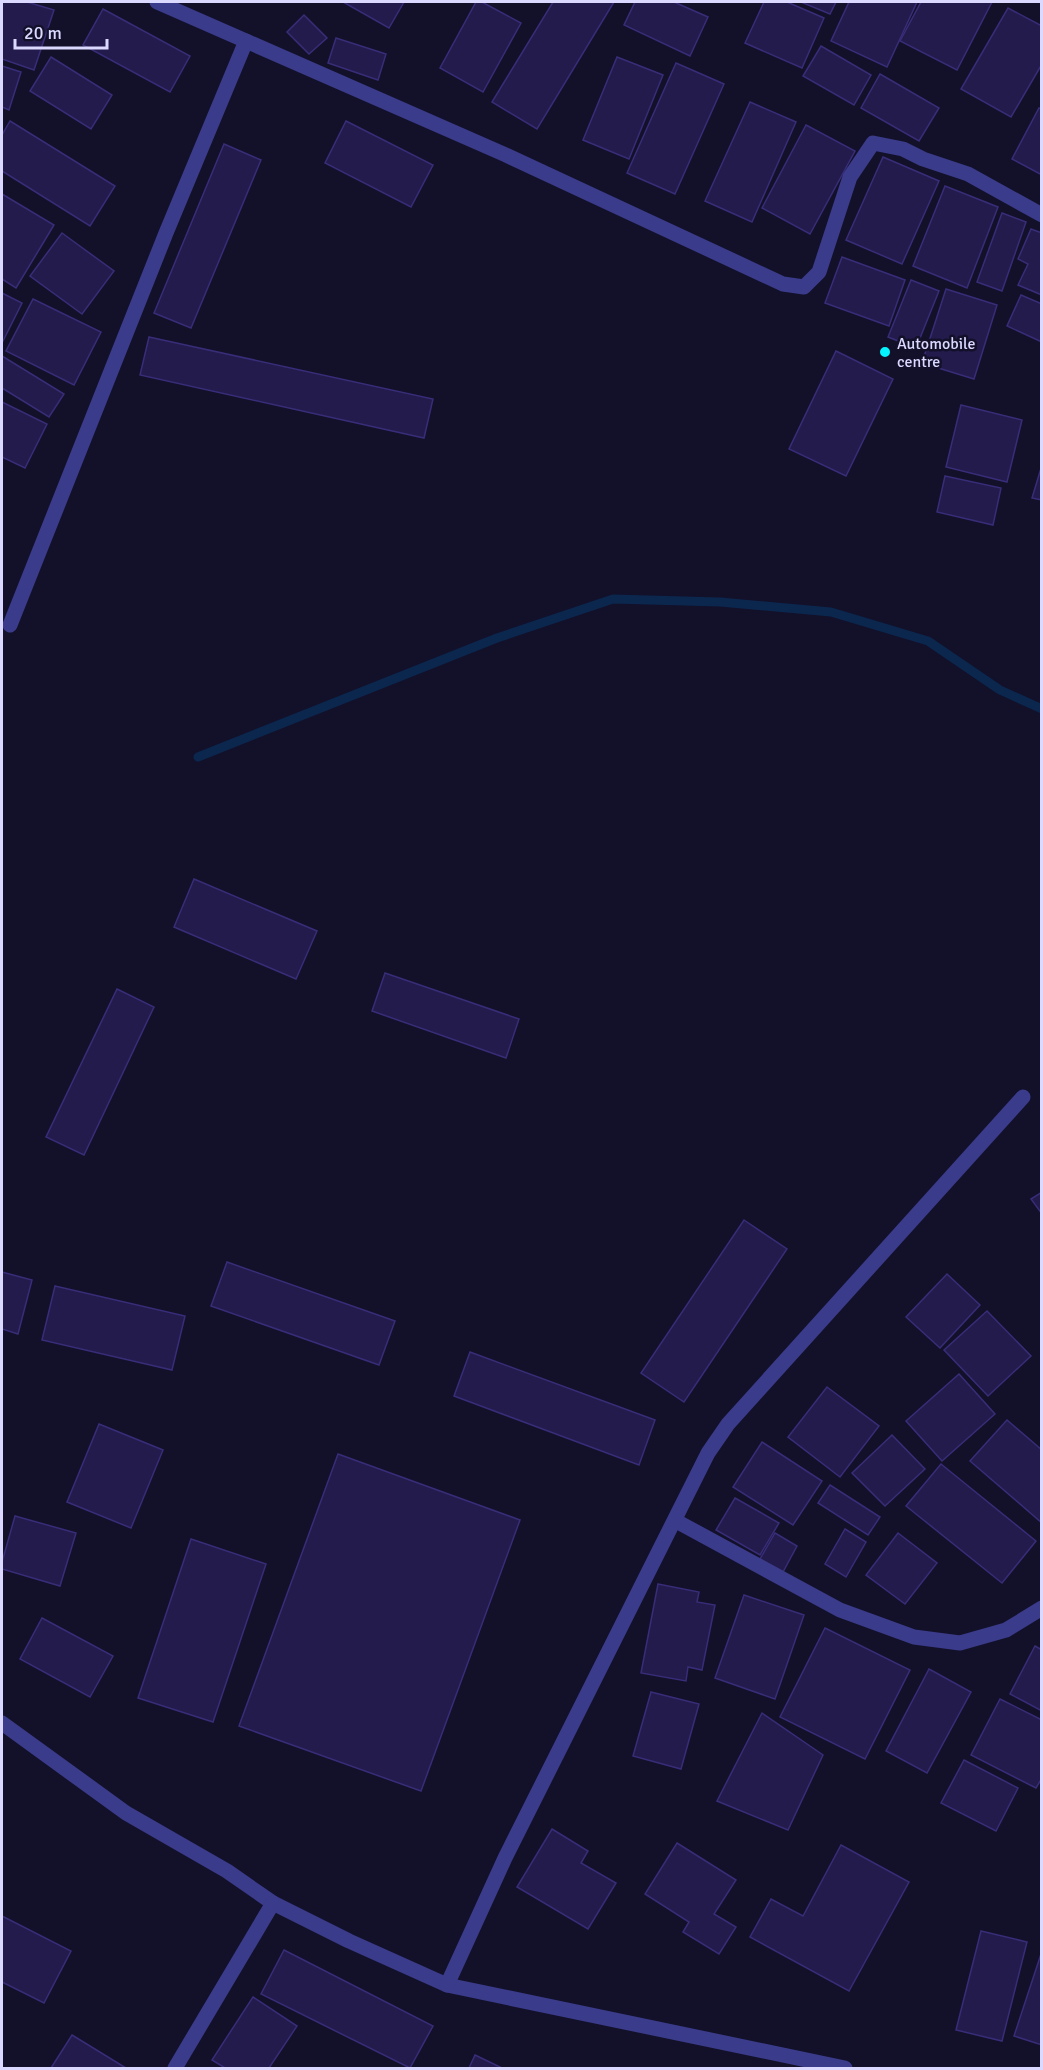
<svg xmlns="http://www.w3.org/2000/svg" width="1043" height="2070" viewBox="0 0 1043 2070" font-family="Signika,sans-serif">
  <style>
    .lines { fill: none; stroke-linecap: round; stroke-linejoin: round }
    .stream { stroke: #0b274e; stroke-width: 9 }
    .building { fill: #231b4c; stroke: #382d78; stroke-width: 1.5 }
    .minor { stroke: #3a3b8a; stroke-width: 15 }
    .poi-dot { fill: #05f3ff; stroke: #13102a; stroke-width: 2 }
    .labels { text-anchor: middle; stroke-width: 5; stroke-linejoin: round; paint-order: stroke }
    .poi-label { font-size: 16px; fill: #dbd9ff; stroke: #13102a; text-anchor: start }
  </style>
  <rect width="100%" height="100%" fill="#13102a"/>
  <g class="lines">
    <path class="stream" d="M198 757 497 638 613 599 720 602 831 612 928 641 1000 690 1042 709"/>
  </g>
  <g class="building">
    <path d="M2 2H27L54 10 34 70 2 59Z"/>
    <path d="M343 2H404L389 28Z"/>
    <path d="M476 2H482L521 23 483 92 440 68Z"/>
    <path d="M553 2H614L537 129 492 102Z"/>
    <path d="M635 2H674L708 17 690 56 624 25Z"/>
    <path d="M764 2H787L824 18 802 68 745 43Z"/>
    <path d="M801 2H836L830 14Z"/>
    <path d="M849 2H917L887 67 831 41Z"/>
    <path d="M921 2H992L957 70 900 41Z"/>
    <path d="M1008 8 1042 26V64L1011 117 961 89Z"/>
    <path d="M103 9 190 56 170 92 83 45Z"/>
    <path d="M304 15 327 38 309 54 287 32Z"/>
    <path d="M336 38 386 54 378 80 328 63Z"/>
    <path d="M821 46 871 75 854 105 803 76Z"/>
    <path d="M51 57 112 95 91 129 30 91Z"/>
    <path d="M617 57 663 75 629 159 583 140Z"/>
    <path d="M676 63 724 84 675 194 627 173Z"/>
    <path d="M2 66 21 72 9 110 2 107Z"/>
    <path d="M880 74 939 108 919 141 861 108Z"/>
    <path d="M750 102 796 122 752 222 705 201Z"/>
    <path d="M1039 108 1042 109V175L1012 159Z"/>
    <path d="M10 121 115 186 90 226 2 171V135Z"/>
    <path d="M346 121 433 165 411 207 325 163Z"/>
    <path d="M806 125 855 151 810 234 762 208Z"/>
    <path d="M224 144 261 160 191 328 154 313Z"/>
    <path d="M883 157 939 181 902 264 846 240Z"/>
    <path d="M945 186 998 207 967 288 913 266Z"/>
    <path d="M2 194 54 225 16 288 2 279Z"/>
    <path d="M1002 213 1026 222 1002 291 977 282Z"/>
    <path d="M1031 229 1042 233V295L1018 285 1028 264 1018 259Z"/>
    <path d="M62 233 114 271 82 314 30 276Z"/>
    <path d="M842 257 905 280 889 326 825 303Z"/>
    <path d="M911 280 939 291 916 348 888 337Z"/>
    <path d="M946 289 997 305 974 379 922 363Z"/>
    <path d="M2 293 22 303 2 343Z"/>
    <path d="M1021 295 1042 304V342L1007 326Z"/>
    <path d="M33 299 101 332 74 385 6 351Z"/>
    <path d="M149 337 433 399 424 438 140 375Z"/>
    <path d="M836 351 893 379 846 476 789 449Z"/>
    <path d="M2 356 64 394 49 417 2 388Z"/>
    <path d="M2 402 47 424 25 468 2 457Z"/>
    <path d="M961 405 1022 420 1007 482 946 467Z"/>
    <path d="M1042 465V500L1032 498Z"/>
    <path d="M945 476 1001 488 993 525 937 512Z"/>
    <path d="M194 879 317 931 296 979 174 927Z"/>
    <path d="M385 973 519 1019 506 1058 372 1011Z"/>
    <path d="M117 989 154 1007 84 1155 46 1137Z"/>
    <path d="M1042 1192V1214L1031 1199Z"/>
    <path d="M744 1220 787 1249 684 1402 641 1373Z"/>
    <path d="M227 1262 395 1321 379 1365 211 1306Z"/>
    <path d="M2 1272 32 1280 18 1334 2 1329Z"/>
    <path d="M947 1274 980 1305 940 1348 906 1317Z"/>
    <path d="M55 1286 185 1316 172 1370 42 1340Z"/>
    <path d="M987 1311 1031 1356 988 1396 944 1350Z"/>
    <path d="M470 1352 655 1420 639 1465 454 1396Z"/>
    <path d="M959 1374 995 1414 942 1461 906 1421Z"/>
    <path d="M827 1387 879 1426 840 1477 788 1437Z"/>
    <path d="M1007 1420 1042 1450V1523L970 1461Z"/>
    <path d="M99 1424 163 1450 131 1528 67 1502Z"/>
    <path d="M892 1435 925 1469 885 1506 852 1473Z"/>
    <path d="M762 1442 822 1481 793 1525 733 1487Z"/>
    <path d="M338 1454 520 1520 421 1791 239 1726Z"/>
    <path d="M941 1464 1036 1541 1002 1583 906 1506Z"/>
    <path d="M830 1485 880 1517 868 1535 818 1503Z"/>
    <path d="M735 1498 779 1523 760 1555 716 1530Z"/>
    <path d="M15 1516 76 1533 60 1586 2 1569V1562Z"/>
    <path d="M845 1529 866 1542 846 1577 825 1564Z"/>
    <path d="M775 1533 797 1546 783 1572 760 1559Z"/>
    <path d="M898 1533 937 1563 905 1604 866 1575Z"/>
    <path d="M191 1539 266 1564 213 1722 138 1698Z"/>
    <path d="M658 1584 699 1592 697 1602 715 1605 702 1670 688 1667 686 1681 641 1673Z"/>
    <path d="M744 1595 804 1615 775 1699 715 1678Z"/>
    <path d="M42 1618 113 1656 90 1697 20 1659Z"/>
    <path d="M825 1628 910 1670 865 1759 780 1717Z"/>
    <path d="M1035 1646 1042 1650V1711L1010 1694Z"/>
    <path d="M929 1669 971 1692 927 1773 886 1751Z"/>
    <path d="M651 1692 699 1704 681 1769 633 1756Z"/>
    <path d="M1000 1699 1042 1720V1778L1036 1788 971 1755Z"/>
    <path d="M762 1713 823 1755 788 1830 717 1801Z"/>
    <path d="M964 1760 1018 1788 996 1831 941 1803Z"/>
    <path d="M552 1829 588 1851 581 1863 616 1883 588 1929 517 1887Z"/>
    <path d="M677 1843 736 1880 714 1914 736 1927 719 1954 683 1932 689 1922 645 1894Z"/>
    <path d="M841 1845 909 1882 849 1991 750 1937 771 1899 803 1916Z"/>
    <path d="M2 1916 71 1951 44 2003 2 1982Z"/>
    <path d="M981 1931 1027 1942 1002 2041 956 2030Z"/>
    <path d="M284 1950 433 2026 410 2068 261 1994Z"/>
    <path d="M1042 1951V2045L1014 2036Z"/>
    <path d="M253 1997 297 2026 269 2068H225L212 2060Z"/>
    <path d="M72 2035 126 2068H51Z"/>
    <path d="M475 2055 502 2068H469Z"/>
  </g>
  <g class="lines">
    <g class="minor">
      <path d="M157 2 506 155 783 284 804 287 819 272 850 177 873 143 903 149 923 159 968 174 1042 215"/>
      <path d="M10 625 166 233 246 41"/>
      <path d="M676 1521 840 1610 914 1637 960 1643 1006 1630 1042 1608"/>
      <path d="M2 1723 126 1813 227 1871 273 1903 349 1941 447 1985 845 2068"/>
      <path d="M447 1985 505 1858 708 1453 728 1424 1023 1097"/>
      <path d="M175 2068 273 1903"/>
    </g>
  </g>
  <circle class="poi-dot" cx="885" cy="352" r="6"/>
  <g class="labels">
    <g class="poi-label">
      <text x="897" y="349">Automobile<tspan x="897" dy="18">centre</tspan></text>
    </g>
  </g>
  <rect width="1043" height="2070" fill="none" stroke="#dbd9ff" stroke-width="6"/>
  <path d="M15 39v9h92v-9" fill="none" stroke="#dbd9ff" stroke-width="3"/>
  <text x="24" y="39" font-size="18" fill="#dbd9ff" stroke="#13102a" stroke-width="4.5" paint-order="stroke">20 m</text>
</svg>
